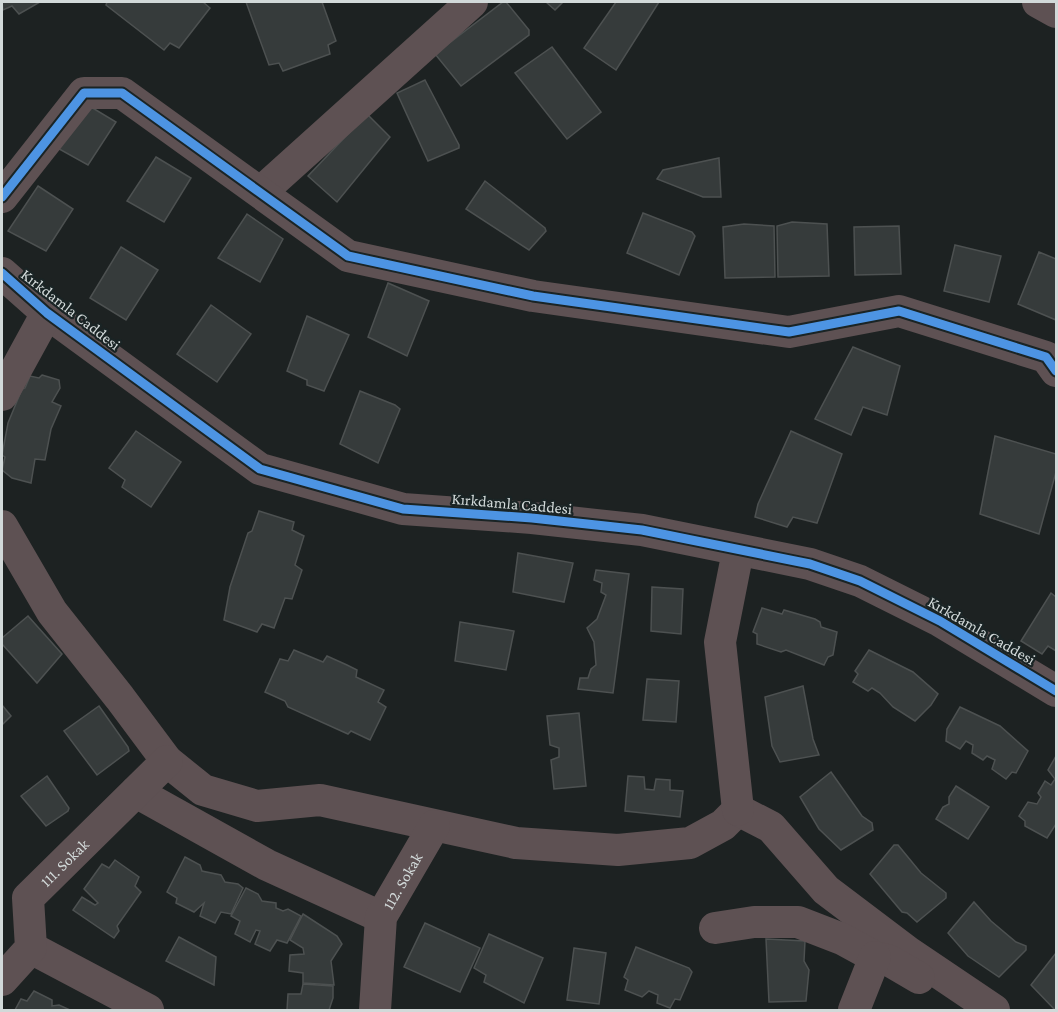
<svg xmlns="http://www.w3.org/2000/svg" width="1058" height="1012" viewBox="0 0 1058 1012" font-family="'Crimson Pro',serif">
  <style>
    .building { fill: #363b3b; stroke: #4d5151; stroke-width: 1.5 }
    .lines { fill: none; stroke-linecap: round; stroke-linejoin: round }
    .minor { stroke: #5e5153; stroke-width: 32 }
    .cycleway-casing { stroke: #1a2425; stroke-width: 13 }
    .cycleway { stroke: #4d94e3; stroke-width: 9 }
    .labels { text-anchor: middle; stroke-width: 4.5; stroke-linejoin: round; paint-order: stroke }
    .street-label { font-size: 16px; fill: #d2d9d9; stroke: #1a2425 }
  </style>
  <rect width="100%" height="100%" fill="#1d2222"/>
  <g class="building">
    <path d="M2 2H40L19 14 12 6 3 10Z"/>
    <path d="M107 2H203L210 8 179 48 170 43 164 50 106 5Z"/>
    <path d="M246 2H322L336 41 328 45 330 54 283 71 279 63 269 65Z"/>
    <path d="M503 2H506L529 30V35L461 86 435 54Z"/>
    <path d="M546 2H563L555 10Z"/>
    <path d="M616 2H659L616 70 584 48Z"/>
    <path d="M552 47 601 112 567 139 515 73Z"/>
    <path d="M425 80 459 145V148L428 161 397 93Z"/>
    <path d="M81 101 116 122 88 165 52 145Z"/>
    <path d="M367 114 390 137 337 202 308 176Z"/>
    <path d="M156 157 191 178 164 222 127 201Z"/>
    <path d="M719 158 721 197H703L657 179 663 170Z"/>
    <path d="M485 181 545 228 546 231 529 250 466 209Z"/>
    <path d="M38 186 73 209 46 251 8 231Z"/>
    <path d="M643 213 692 232 695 236 679 275 627 253Z"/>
    <path d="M247 214 283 239 260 282 218 258Z"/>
    <path d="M792 222 827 224 829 276 778 277 777 226Z"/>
    <path d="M744 224 774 226 775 277 725 278 723 227Z"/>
    <path d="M899 226 901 274 855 275 854 227Z"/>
    <path d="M955 245 1001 256 989 302 944 291Z"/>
    <path d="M121 247 158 270 126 320 90 298Z"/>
    <path d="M1039 252 1056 259V320L1018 304Z"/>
    <path d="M388 283 429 301 407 356 368 337Z"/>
    <path d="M211 305 251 334 217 382 177 354Z"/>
    <path d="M307 316 349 335 324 391 307 385V380L287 371Z"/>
    <path d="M853 347 900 366 887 415 863 407 851 435 815 419Z"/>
    <path d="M42 375 59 380 60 388 52 402 61 406 51 429 45 460 35 459 31 483 12 478 2 470 5 457 2 455 8 423 22 389 25 388 30 376 39 378Z"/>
    <path d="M360 391 395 405 400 409 378 463 340 444Z"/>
    <path d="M136 431 181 462 151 507 122 487 125 480 109 468Z"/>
    <path d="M791 431 842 454 817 523 793 517 787 527 755 517 758 504Z"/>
    <path d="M995 436 1056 454V472L1039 534 980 514Z"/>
    <path d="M259 511 294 522 292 530 304 536 295 565 302 570 292 599 285 598 274 628 262 624 257 632 224 620 230 587 248 533 252 531Z"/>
    <path d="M518 553 573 563 564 602 513 592Z"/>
    <path d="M596 570 629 574 613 693 578 689 580 678H588L591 669 596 665 594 642 587 628 597 619 606 595 601 592 602 583 594 580Z"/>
    <path d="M652 587 683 589 681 634 651 631Z"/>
    <path d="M1051 593 1056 597V651L1048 646 1042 654 1021 641Z"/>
    <path d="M762 608 782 614 784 610 815 619 820 622 821 627 837 632 833 655 828 657 824 665 786 650 781 652 757 644V634L753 632Z"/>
    <path d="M28 616 62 654 37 683 2 644V638Z"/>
    <path d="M460 622 514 631 506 670 455 661Z"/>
    <path d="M294 650 323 662 327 656 347 665 357 670 356 677 384 690 378 702 386 707 370 740 351 731 348 734 288 707 285 701 265 692 280 659 288 661Z"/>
    <path d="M869 650 913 672 938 694 931 705 915 721 893 707 880 693 872 688 868 691 853 682 858 674 855 671Z"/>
    <path d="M647 679 679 681 676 722 643 720Z"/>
    <path d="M803 686 813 739 819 755 780 762 772 746 765 697Z"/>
    <path d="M2 705 11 716 2 725Z"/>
    <path d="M99 706 128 747 129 751 97 775 64 731Z"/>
    <path d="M960 707 1000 726 1028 751 1016 773 1012 772 1006 779 992 769 995 760 987 756 983 760 972 753 973 745 966 741 960 749 946 741 947 729Z"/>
    <path d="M579 713 586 786 554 789 551 760 559 757V748L550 745 547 716Z"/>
    <path d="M1056 756V824L1047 838 1025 826V821L1019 816 1028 802 1037 804 1041 797 1038 793 1045 781 1051 785 1055 779 1048 770Z"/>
    <path d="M831 772 862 816 872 823 873 830 841 850 819 829 800 797Z"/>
    <path d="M47 776 69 808 68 811 46 826 21 796Z"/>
    <path d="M628 776 644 777 645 789 654 790 656 779 670 780V790L683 791 680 817 625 811Z"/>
    <path d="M956 786 989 807 968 839 936 819 943 807 949 804V797Z"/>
    <path d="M894 845H898L921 873 946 893V898L917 922 907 913 902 912 870 874Z"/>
    <path d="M185 857 200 865 202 871 221 875 225 882 238 884 243 888 231 914 221 912 215 923 200 916 204 903 194 912 176 903 177 898 167 892Z"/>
    <path d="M115 860 139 877 135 886 141 892 117 926 119 931 114 938 73 910 82 897 95 905 98 903 84 889 102 864 109 868Z"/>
    <path d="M246 888 258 894 262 901 276 903V908L283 911 288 909 301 916 287 943 277 940 270 951 255 944 260 931 256 930 250 942 235 934 240 921 231 916Z"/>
    <path d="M974 902 991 921 1016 942 1026 946V950L999 977 968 956 948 933Z"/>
    <path d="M303 914 337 936 342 944 331 961 334 985 303 983V973L289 971 290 955 304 954 303 948 290 940Z"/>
    <path d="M425 923 480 948 460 992 404 967Z"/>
    <path d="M489 934 543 958 524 1003 484 982 486 975 474 968Z"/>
    <path d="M179 937 216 957 214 985 166 961Z"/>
    <path d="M766 939 805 941 804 961 809 970 806 1001 769 1002Z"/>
    <path d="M636 947 689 968 692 972 680 1000 675 999 670 1008 657 1003 658 995 649 991 642 997 625 990 628 980 624 977Z"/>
    <path d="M574 948 606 953 599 1004 567 1000Z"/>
    <path d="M1056 953V1010H1055L1031 985Z"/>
    <path d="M303 984 333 986V998L329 1010H287L288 994H301Z"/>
    <path d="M34 991 52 1000V1006L59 1005 70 1010H15L21 999 27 1001Z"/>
  </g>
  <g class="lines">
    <g class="minor">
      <path d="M1038 2 1056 12"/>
      <path d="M261 192 472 2"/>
      <path d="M2 197 84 93H122L348 256 533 296 789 332 899 311 1046 357 1056 371"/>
      <path d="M2 273 47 313 260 469 403 509 532 518 642 530 810 564 860 581 940 621 1056 691"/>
      <path d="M2 395 47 313"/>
      <path d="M2 526 52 612 120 698 167 761 203 790 257 806 320 800 516 843 618 850 690 843 723 825 738 810"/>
      <path d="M136 792 267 865 381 917"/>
      <path d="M738 810 771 827 826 890 908 952 994 1010"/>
      <path d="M738 810 720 642 738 551"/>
      <path d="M715 928 754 922H798L842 939 875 957 890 961 919 978"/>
      <path d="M31 948 148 1010"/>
      <path id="s1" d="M2 980 31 948 28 898 167 761"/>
      <path id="s2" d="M375 1010 381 917 434 826"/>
      <path d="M854 1010 875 957"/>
    </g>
    <g class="cycleway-casing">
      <g id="cycleway">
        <path d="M2 197 84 93H122L348 256 533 296 789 332 899 311 1046 357 1056 371"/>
        <path d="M2 273 47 313 260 469 403 509 532 518 642 530 810 564 860 581 940 621 1056 691"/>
      </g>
    </g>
    <use href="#cycleway" class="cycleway"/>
  </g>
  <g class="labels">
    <g class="street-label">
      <text transform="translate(71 309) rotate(38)" y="6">Kırkdamla Caddesi</text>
      <text transform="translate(512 503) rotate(5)" y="6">Kırkdamla Caddesi</text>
      <text transform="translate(982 630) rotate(30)" y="6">Kırkdamla Caddesi</text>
      <text dy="6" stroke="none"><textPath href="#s1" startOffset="144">111. Sokak</textPath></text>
      <text dy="6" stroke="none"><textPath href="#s2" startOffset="135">112. Sokak</textPath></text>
    </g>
  </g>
  <rect width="1058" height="1012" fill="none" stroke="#d2d9d9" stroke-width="6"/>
</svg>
